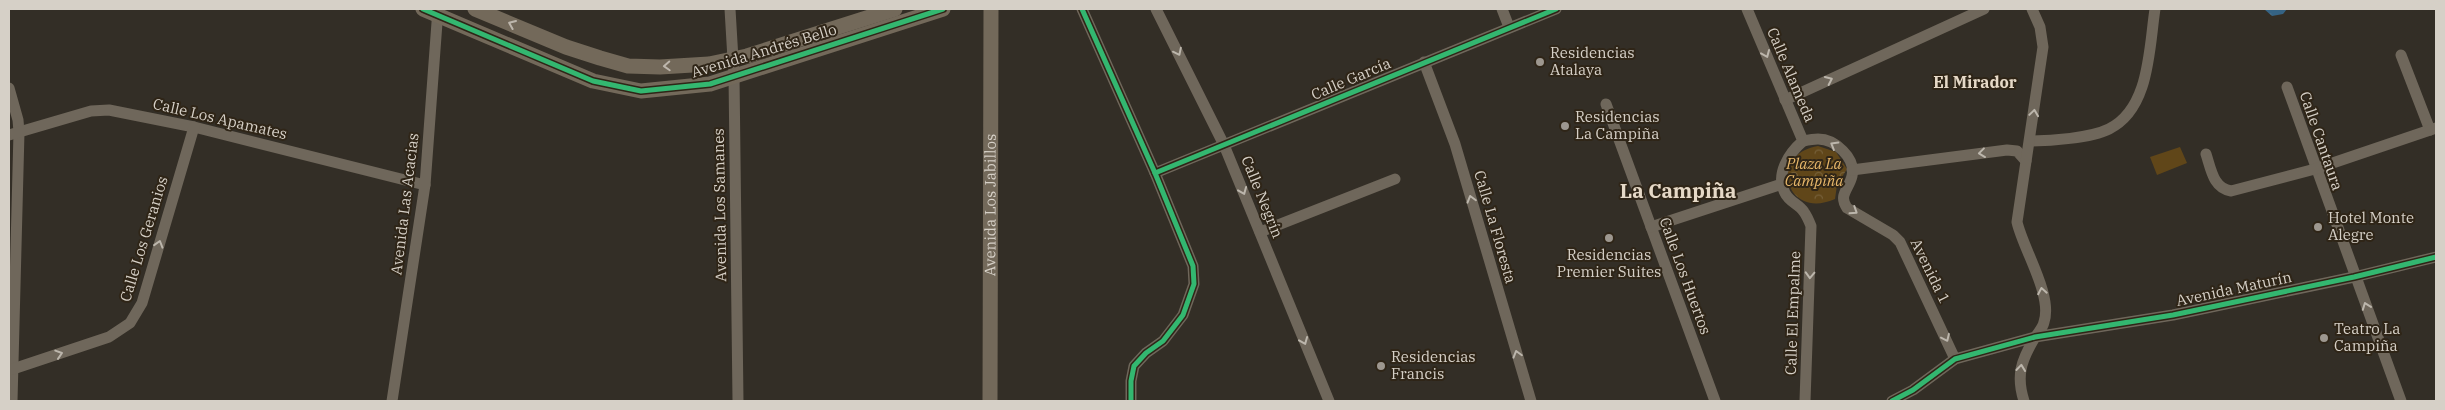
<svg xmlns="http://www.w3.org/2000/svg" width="2445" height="410" viewBox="0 0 2445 410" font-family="'IBM Plex Serif',serif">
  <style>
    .grass { fill: #604619 }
    .park { fill: url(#park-crowns) }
    .water { fill: url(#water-ripples) }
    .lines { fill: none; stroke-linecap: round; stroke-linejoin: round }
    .street { stroke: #6f675b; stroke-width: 11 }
    .secondary { stroke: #73695a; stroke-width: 15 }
    .cycleway-casing { stroke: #2f2517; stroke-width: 8 }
    .cycleway { stroke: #33b770; stroke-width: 5 }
    .oneway { stroke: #bdb6ac }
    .oneway2 { stroke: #bcb6ac }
    .poi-dot { fill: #9d978f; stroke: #2f2517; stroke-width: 2 }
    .labels { text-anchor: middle; stroke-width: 4; stroke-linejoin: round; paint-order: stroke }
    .street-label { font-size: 15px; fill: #d6d0c7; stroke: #2f2517 }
    .poi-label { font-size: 15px; fill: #d6d0c7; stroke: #2f2517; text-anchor: start }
    .park-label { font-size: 15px; font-style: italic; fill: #e7b76a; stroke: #2f2517 }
    .neighbourhood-label { font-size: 16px; font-weight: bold; fill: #e6d9c7; stroke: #2f2517 }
    .district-label { font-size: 20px; font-weight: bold; fill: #e6d9c7; stroke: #2f2517 }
  </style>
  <defs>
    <pattern id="park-crowns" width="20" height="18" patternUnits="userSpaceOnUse" patternTransform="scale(1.25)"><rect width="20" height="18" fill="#604619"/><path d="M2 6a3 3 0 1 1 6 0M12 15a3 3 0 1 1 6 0" fill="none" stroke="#766039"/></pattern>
    <pattern id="water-ripples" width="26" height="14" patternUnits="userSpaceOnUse" patternTransform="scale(1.25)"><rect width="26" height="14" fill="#356384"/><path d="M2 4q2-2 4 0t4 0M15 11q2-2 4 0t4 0" fill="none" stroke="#527894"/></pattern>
  </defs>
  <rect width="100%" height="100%" fill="#332e26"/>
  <path class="grass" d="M2180 147 2187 163 2157 175 2150 157Z"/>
  <path class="park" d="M1818 146 1836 152 1847 169 1837 185 1835 199C1785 221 1768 154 1818 146Z"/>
  <path class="water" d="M2264 9H2287L2283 14 2272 16Z"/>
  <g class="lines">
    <g class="street">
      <path d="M730 9 734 76 738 401"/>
      <path d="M1082 9 1155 173 1193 266 1194 284 1183 315 1163 341 1146 353 1134 366 1131 381V401"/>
      <path d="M1156 9 1224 145 1329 401"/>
      <path d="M1502 9 1509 27"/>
      <path d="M1747 9 1803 141C1789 153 1775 174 1785 193 1789 202 1799 204 1804 212 1807 216 1809 221 1811 226L1805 401"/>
      <path d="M2401 55 2430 130"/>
      <path d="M1424 62 1455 144 1531 401"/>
      <path d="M2287 87 2401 401"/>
      <path d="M9 88 18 120 19 132 12 401"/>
      <path d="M1785 100 1984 9"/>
      <path d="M1606 104 1715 401"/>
      <path d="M9 135 91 111 109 110 194 127 425 185"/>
      <path d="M1803 141C1808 140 1813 139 1818 139 1835 139 1856 158 1852 176 1849 189 1838 195 1847 208L1893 235 1900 242 1955 359"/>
      <path d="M2030 141C2050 141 2091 138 2109 129 2150 109 2149 48 2155 9"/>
      <path d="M2206 154C2211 169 2213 188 2231 191L2315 169 2436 128"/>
      <path d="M1852 170 2007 150 2017 151 2026 161"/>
      <path d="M1155 173 1556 9"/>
      <path d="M1651 227 1782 184"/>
      <path d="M1260 232 1395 179"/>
      <path d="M13 369 109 337 130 323 142 303 194 127"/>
      <path d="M392 401 425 185 438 9"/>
      <path d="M1892 401 1913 390 1955 359 2035 337 2173 315 2354 277 2436 257"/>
      <path d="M2024 401C2016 376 2021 361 2034 339 2037 334 2043 328 2044 322 2053 295 2023 249 2017 222L2043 47 2040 27 2032 9"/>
    </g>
    <g class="secondary">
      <path d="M423 9 593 81 641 91 710 84 943 9"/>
      <path d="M475 9 566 47 600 58 628 66 660 67 709 64 747 56 895 9"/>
      <path id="s1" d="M990 401 991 9"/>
    </g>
    <g class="cycleway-casing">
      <g id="cycleway">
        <path d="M423 9 593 81 641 91 710 84 943 9"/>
        <path d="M1082 9 1155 173 1193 266 1194 284 1183 315 1163 341 1146 353 1134 366 1131 381V401"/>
        <path d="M1155 173 1556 9"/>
        <path d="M1892 401 1913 390 1955 359 2035 337 2173 315 2354 277 2436 257"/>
      </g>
    </g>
    <use href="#cycleway" class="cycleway"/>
  </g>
  <defs><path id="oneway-chevron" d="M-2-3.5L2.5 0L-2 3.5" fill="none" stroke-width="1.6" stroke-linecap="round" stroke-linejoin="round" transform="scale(1.25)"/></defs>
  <g class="oneway">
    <use href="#oneway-chevron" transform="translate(512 24) rotate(-157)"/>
    <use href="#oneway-chevron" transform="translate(667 66) rotate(177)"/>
  </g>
  <g class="oneway2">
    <use href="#oneway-chevron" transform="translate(1178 52) rotate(64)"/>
    <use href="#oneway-chevron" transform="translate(1766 54) rotate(67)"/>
    <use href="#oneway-chevron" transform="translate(1829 80) rotate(-25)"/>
    <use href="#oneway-chevron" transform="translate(2034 113) rotate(-82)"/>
    <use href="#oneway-chevron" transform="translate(1834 145) rotate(-149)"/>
    <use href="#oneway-chevron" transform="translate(1982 153) rotate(173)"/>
    <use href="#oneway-chevron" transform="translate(1243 191) rotate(68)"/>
    <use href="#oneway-chevron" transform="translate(1471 199) rotate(-106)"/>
    <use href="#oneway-chevron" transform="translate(1854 211) rotate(33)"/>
    <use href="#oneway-chevron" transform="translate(159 244) rotate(-73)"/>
    <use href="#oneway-chevron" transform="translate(1810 275) rotate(92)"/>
    <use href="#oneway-chevron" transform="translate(2042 291) rotate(-100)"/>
    <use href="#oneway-chevron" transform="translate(2366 306) rotate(-110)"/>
    <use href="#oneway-chevron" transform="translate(1946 338) rotate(65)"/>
    <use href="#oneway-chevron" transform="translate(1304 341) rotate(68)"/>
    <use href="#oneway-chevron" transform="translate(59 354) rotate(-18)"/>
    <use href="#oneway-chevron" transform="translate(1517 354) rotate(-106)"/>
    <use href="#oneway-chevron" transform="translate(2021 368) rotate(-84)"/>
  </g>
  <g class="poi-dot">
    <circle cx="1540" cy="62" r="5"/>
    <circle cx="1565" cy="126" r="5"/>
    <circle cx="2318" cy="227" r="5"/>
    <circle cx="1609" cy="238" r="5"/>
    <circle cx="2324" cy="338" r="5"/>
    <circle cx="1381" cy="366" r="5"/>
  </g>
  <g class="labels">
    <g class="street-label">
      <text transform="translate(764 51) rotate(-17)" y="5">Avenida Andrés Bello</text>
      <text transform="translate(1791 75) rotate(67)" y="5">Calle Alameda</text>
      <text transform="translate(1351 79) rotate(-23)" y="5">Calle García</text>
      <text transform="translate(220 119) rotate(13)" y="5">Calle Los Apamates</text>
      <text transform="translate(2321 141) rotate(71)" y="5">Calle Cantaura</text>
      <text transform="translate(1262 197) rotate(68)" y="5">Calle Negrín</text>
      <text transform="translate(405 204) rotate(-83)" y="5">Avenida Las Acacias</text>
      <text transform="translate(720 205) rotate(-91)" y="5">Avenida Los Samanes</text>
      <text dy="5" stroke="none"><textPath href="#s1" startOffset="196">Avenida Los Jabillos</textPath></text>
      <text transform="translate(1495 227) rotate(74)" y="5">Calle La Floresta</text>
      <text transform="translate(144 239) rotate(-73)" y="5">Calle Los Geranios</text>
      <text transform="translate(1930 271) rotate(64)" y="5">Avenida 1</text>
      <text transform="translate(1685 276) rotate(70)" y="5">Calle Los Huertos</text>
      <text transform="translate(2234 289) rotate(-12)" y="5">Avenida Maturín</text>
      <text transform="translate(1793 313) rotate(-88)" y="5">Calle El Empalme</text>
    </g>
    <g class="poi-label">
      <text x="1550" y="58">Residencias<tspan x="1550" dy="17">Atalaya</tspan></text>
      <text x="1575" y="122">Residencias<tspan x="1575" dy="17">La Campiña</tspan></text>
      <text x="2328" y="223">Hotel Monte<tspan x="2328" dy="17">Alegre</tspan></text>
      <text x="1609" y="260" text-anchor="middle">Residencias<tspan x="1609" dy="17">Premier Suites</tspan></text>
      <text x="2334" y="334">Teatro La<tspan x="2334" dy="17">Campiña</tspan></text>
      <text x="1391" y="362">Residencias<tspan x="1391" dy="17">Francis</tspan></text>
    </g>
    <g class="park-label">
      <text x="1814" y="169">Plaza La<tspan x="1814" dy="17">Campiña</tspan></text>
    </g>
    <g class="neighbourhood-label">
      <text x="1975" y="88">El Mirador</text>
    </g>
    <g class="district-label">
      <text x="1678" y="198">La Campiña</text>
    </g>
  </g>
  <rect width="2445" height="410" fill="none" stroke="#d6d0c7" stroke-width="20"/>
</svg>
